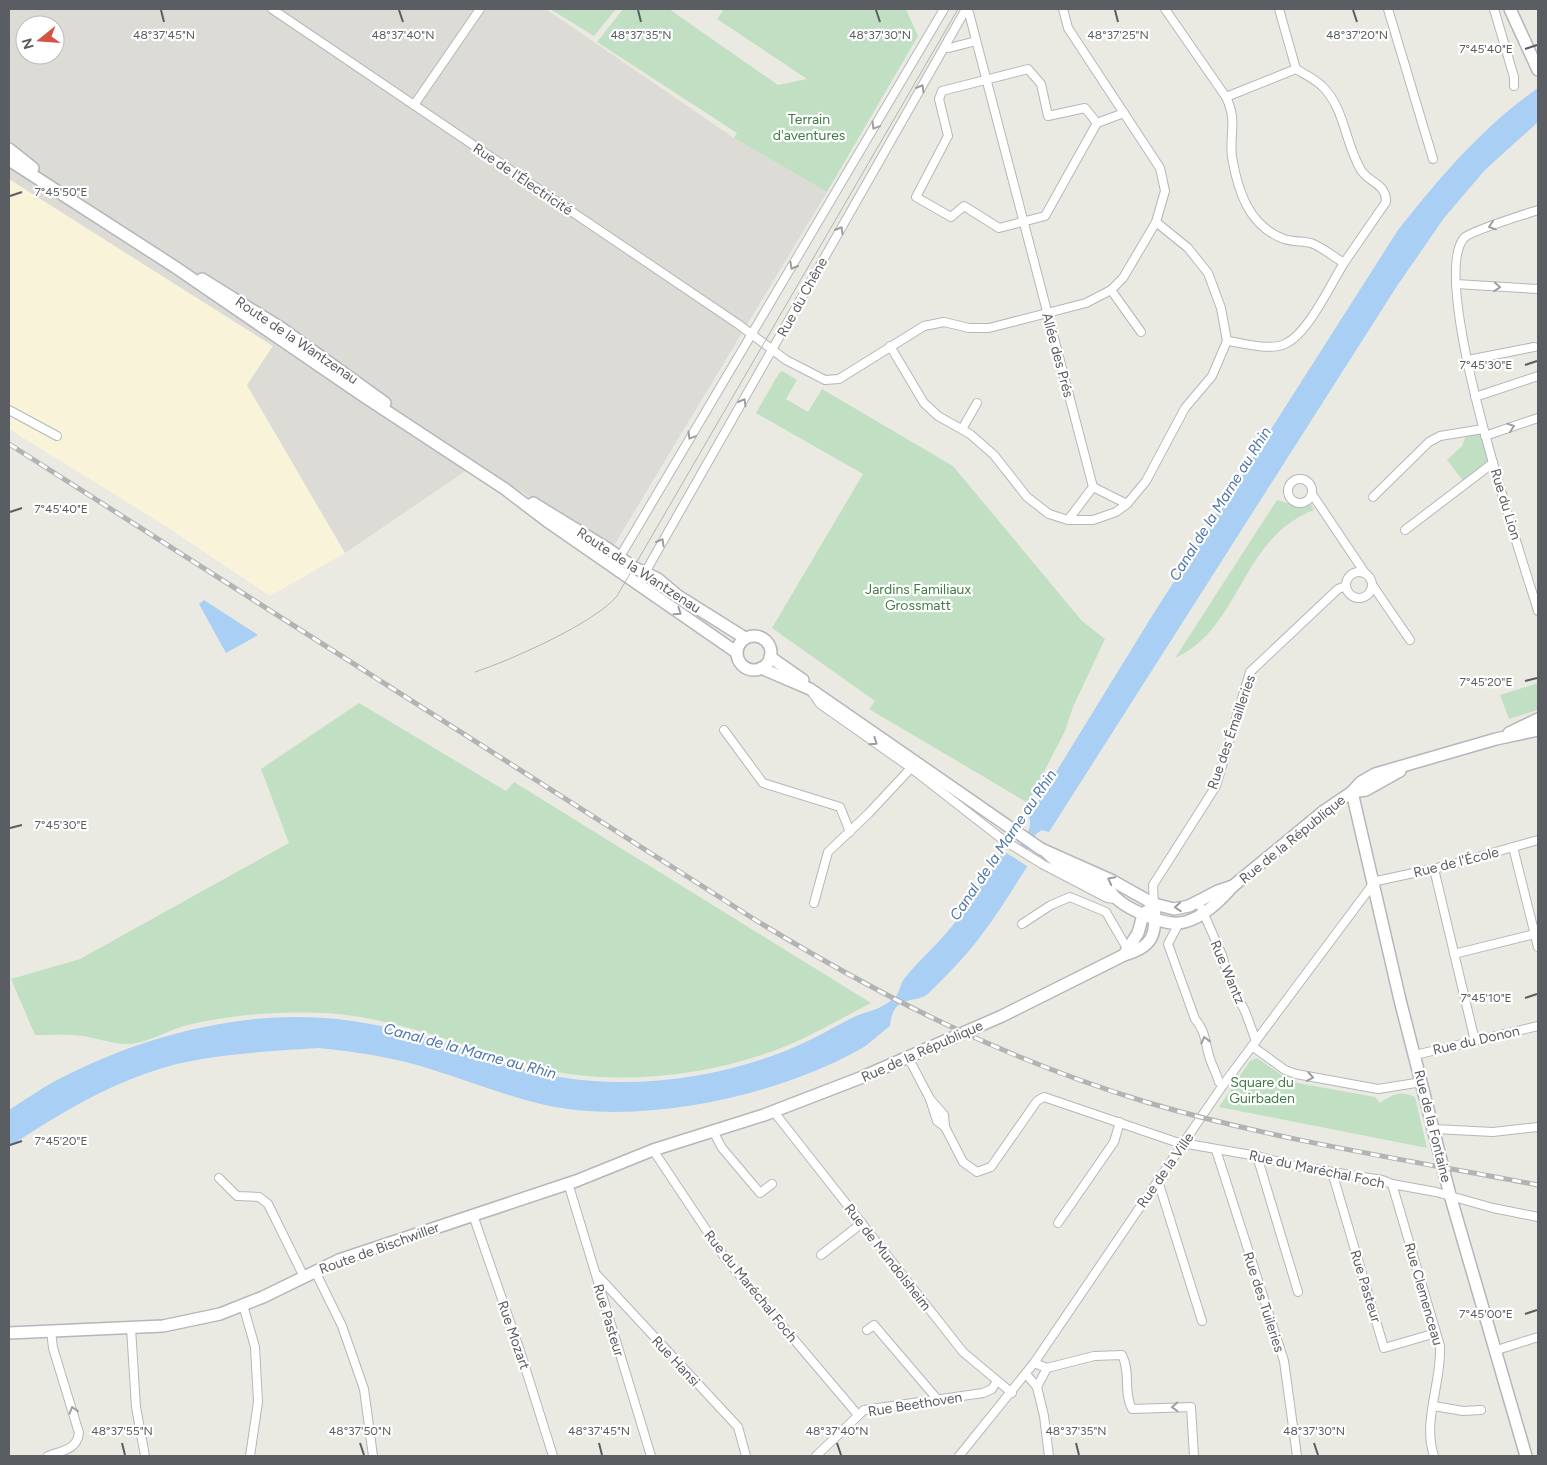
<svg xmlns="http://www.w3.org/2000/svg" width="1547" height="1465" viewBox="0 0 1547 1465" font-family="Figtree,sans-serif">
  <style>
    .commercial { fill: #f9f3d9 }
    .industrial { fill: #dddbd6; fill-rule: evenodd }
    .green { fill: #c1e0c3 }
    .water { fill: #a9cff4 }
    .pier { fill: #ebeae2 }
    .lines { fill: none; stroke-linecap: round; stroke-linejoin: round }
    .street-casing { stroke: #b4b7bb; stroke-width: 10 }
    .secondary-casing { stroke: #b4b6bb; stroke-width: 14 }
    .street { stroke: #fff; stroke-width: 8 }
    .secondary { stroke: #fff; stroke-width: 11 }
    .tram { stroke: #b2b3b3; stroke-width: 1 }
    .rail-casing { stroke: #b2b3b3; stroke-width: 5 }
    .rail { stroke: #fff; stroke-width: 3; stroke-dasharray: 9; stroke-linecap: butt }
    .oneway { stroke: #9c9ea0 }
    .ticks { fill: none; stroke: #5a5d61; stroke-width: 2 }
    .labels { text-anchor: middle; stroke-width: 4.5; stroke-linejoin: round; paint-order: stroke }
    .park-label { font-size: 14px; fill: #3e7c44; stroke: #fff }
    .street-label { font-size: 14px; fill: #5a5d61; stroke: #fff }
    .water-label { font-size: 15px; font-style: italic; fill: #4d76ab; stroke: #fff }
    .ticks-label { font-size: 12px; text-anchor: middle; fill: #5a5d61; stroke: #fff; stroke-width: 4.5; stroke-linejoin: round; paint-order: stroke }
  </style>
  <rect width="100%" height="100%" fill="#ebeae2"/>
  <path class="commercial" d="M9 179 273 346 248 385 345 553 270 596 167 527 9 429Z"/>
  <path class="industrial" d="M9 9H546L734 138 827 192 613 547 476 464 345 553 247 385 273 346 9 179ZM25 25H55V55H25Z"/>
  <g class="green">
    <path d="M550 9H616L594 36Z"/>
    <path d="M623 9H669L778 85 807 79 717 19 724 9H906L918 36 827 192 734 138 737 133 597 42Z"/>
    <path d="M782 371 797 380 786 399 808 412 822 389 953 466 1082 621 1105 639 1073 707 1065 731 1028 803 869 709 875 701 772 628 863 474 756 413 779 373Z"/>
    <path d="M1480 433 1489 461 1463 481 1447 460 1462 446 1466 435Z"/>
    <path d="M1277 500 1300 507 1311 504 1314 510C1239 539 1242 628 1175 658Z"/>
    <path d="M1538 683V710L1509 719 1500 695Z"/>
    <path d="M359 703 506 791 514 782 871 1003C848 1015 825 1028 802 1039 725 1075 617 1089 535 1067 469 1049 407 1021 338 1014 288 1010 236 1014 187 1025 169 1030 149 1042 130 1044 115 1045 97 1038 83 1036 67 1034 51 1035 35 1035L11 979 80 959 289 843 261 769Z"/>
    <path d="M1257 1058 1292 1082 1375 1097 1380 1103C1393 1094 1400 1090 1415 1097L1427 1148 1219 1107 1250 1061Z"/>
  </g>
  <g class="water">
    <path d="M1538 88V122L1485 170 1444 218 1397 286 1049 832 1042 830 1036 834 1026 853 1029 864C1013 888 998 914 980 937 965 957 947 975 929 993 916 1005 893 992 890 1026 879 1034 869 1045 857 1051 772 1097 641 1126 545 1105 506 1096 469 1081 430 1069 394 1057 356 1052 319 1048 275 1051 229 1053 186 1062 121 1076 63 1111 9 1147V1110C25 1100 40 1089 57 1080 141 1036 242 1009 337 1019 382 1024 426 1036 468 1050 498 1060 528 1072 559 1077 632 1089 711 1079 780 1053 804 1044 827 1031 850 1019 869 1009 876 1013 894 998 901 992 899 985 904 979 919 960 938 944 953 925 972 902 987 875 1004 851 1007 850 1013 850 1016 848 1025 843 1033 825 1029 816L1152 616 1398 230C1440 177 1483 126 1538 88Z"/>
    <path d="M204 600 258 635 226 653 199 604Z"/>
  </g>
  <path class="pier" d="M1015 846 1029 858 1032 864 1030 868 1002 850Z"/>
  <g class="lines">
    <g class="street-casing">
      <g id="street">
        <path d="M272 9 738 324 786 360 825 380 839 379 924 326 944 322 969 328H989L1086 303 1111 290 1123 278 1156 222 1165 191 1160 168 1068 28 1063 9"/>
        <path d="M1165 9 1226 97"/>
        <path d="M1279 9 1296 69"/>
        <path d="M1388 9 1433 159"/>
        <path d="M1494 9 1514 77V86"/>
        <path d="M969 13 1093 487 1068 520"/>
        <path d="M949 48 976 41"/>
        <path d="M414 105 480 9"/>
        <path d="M1097 123 1085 108 1048 116 1041 84 1028 69 942 91 939 99 948 136 916 197 951 217 964 206 999 228 1045 216 1097 123 1124 113"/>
        <path d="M1538 210C1526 214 1470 231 1464 238 1428 280 1520 552 1538 611"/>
        <path d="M1456 284 1538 289"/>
        <path d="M1111 290 1141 332"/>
        <path d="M1227 341C1244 343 1269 351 1285 344 1308 334 1330 285 1344 263 1334 257 1322 247 1311 243 1303 241 1293 242 1284 239 1249 226 1238 192 1232 157 1229 133 1238 122 1226 97L1296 69C1304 74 1315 79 1322 86 1345 108 1345 144 1361 170 1369 183 1387 184 1386 202L1344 263"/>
        <path d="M890 346 924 403 938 416 970 434 994 455 1027 497 1049 514 1068 520H1093L1116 512 1127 504 1146 481 1185 408 1212 376 1227 341 1221 308 1208 273 1188 248 1156 222"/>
        <path d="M1468 360 1534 347"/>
        <path d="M1475 397 1538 376"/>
        <path d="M9 410 57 436"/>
        <path d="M962 429 977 403"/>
        <path d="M1485 436 1538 418"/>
        <circle cx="1300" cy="491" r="12"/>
        <path d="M1093 487 1127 504"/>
        <path d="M1312 494 1365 573"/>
        <path d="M1373 497 1429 442 1440 436 1483 429"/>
        <path d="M1405 530 1493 463"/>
        <path d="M618 560 944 9"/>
        <circle cx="1359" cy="585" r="13"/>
        <path d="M638 585 966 9"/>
        <path d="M1373 586 1410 640"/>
        <path d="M813 694 820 704 911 768 1002 839 1042 864 1107 898 1115 899"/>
        <path d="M724 730 763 783 840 807 850 832"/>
        <path d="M1513 847 1538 947"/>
        <path d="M1434 869 1475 1041"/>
        <path d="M1372 882 1446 866 1538 840"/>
        <path d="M814 903 828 852 869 813 911 768"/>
        <path d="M1199 903 1222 955 1230 983 1245 1011 1256 1041"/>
        <path d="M1154 904 1153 885 1216 786 1250 672 1338 589 1346 586"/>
        <path d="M1179 923 1168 944 1195 1019C1204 1029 1205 1039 1208 1052 1210 1062 1216 1072 1219 1082L1223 1085"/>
        <path d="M1022 924 1051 905 1070 897 1106 912 1128 950"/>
        <path d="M1454 954 1535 934"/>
        <path d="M1252 1046 1285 1070 1296 1074 1378 1089 1422 1082"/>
        <path d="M1415 1055 1538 1026"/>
        <path d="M908 1057 930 1099 937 1121 945 1127 963 1162 977 1172 991 1167 1037 1101 1044 1097 1176 1142 1257 1156 1295 1166 1382 1180 1392 1184 1436 1192 1493 1208 1538 1217"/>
        <path d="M930 1099 944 1115 945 1127"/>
        <path d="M774 1112 963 1352 1012 1393"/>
        <path d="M1434 1129 1493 1132 1538 1127"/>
        <path d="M713 1131 722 1148 760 1193 772 1184"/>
        <path d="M653 1150 725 1258 858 1415"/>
        <path d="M1216 1150 1284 1361 1297 1456"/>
        <path d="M1257 1156 1298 1292"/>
        <path d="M1332 1172 1384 1348 1436 1333"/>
        <path d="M219 1178 237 1196 259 1197 268 1204 304 1277"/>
        <path d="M1158 1181 1202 1321"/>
        <path d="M568 1183 651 1456"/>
        <path d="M1392 1184 1440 1346C1442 1382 1422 1421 1434 1456"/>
        <path d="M473 1215 520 1351 553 1456"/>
        <path d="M1058 1223 1114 1142 1120 1122"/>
        <path d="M821 1255 862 1223"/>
        <path d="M315 1271 342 1326 364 1389 373 1456"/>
        <path d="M597 1275 738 1427 746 1456"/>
        <path d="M243 1305 255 1347 258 1402 250 1456"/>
        <path d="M131 1328 136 1407 145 1456"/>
        <path d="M867 1330 874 1325 938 1400"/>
        <path d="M1494 1351 1538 1337"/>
        <path d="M1034 1363 1047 1368 1094 1356 1122 1355C1131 1372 1123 1392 1132 1409L1191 1407 1194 1456"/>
        <path d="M1026 1374 1037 1387 1044 1416 1049 1456"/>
        <path d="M1037 1387 1047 1368"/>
        <path d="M1434 1406 1463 1411 1481 1410"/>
        <path d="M48 1456C61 1451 77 1450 79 1433L53 1348 51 1331"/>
        <path d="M816 1456 864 1410 983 1393 992 1389 997 1381"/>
        <path d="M959 1456 1034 1363 1223 1085 1373 884"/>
      </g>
    </g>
    <g class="secondary-casing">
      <g id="secondary">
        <path d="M1510 9 1538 70"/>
        <path d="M9 149 33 168"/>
        <path d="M9 160 175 267 362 395 505 489 547 521 736 652"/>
        <path d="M202 279 281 328 385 403"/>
        <path d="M533 503 608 549 633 567 658 579 678 596 745 638"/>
        <circle cx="754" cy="653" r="17"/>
        <path d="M770 657 803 680"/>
        <path d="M761 668 810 689 1041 849 1113 881 1154 904 1174 909 1189 906 1218 891 1233 886"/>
        <path d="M1509 733 1538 719"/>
        <path d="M1352 792 1400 1000 1450 1195 1526 1456"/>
        <path d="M1352 792 1366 790 1400 771"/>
        <path d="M1046 852 1059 864 1111 892C1120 907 1162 925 1179 923 1200 921 1220 901 1233 886L1324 811 1352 792 1361 782 1375 774 1496 739 1538 730"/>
        <path d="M1124 955 1138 933 1143 915 1147 911"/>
        <path d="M9 1333 163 1326 220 1314 263 1297 339 1260 576 1181 653 1150 764 1115 860 1078 1002 1016 1124 955C1154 947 1157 933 1154 904"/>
      </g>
    </g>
    <use href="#street" class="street"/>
    <use href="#secondary" class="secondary"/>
    <path class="tram" d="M475 672C509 661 595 623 617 596L958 9"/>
    <g class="rail-casing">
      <path id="rail" d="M9 444 757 921C883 998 1005 1059 1146 1102 1274 1140 1408 1160 1538 1185"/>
    </g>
    <use href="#rail" class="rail"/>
  </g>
  <defs><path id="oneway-chevron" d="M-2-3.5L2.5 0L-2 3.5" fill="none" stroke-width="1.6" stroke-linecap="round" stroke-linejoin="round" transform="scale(1.25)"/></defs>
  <g class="oneway">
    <use href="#oneway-chevron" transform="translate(921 88) rotate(-60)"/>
    <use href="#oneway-chevron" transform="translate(875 126) rotate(121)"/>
    <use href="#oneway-chevron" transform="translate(1492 226) rotate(161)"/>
    <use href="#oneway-chevron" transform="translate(840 230) rotate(-60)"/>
    <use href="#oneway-chevron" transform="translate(793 266) rotate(120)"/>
    <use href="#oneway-chevron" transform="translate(1497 287) rotate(4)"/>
    <use href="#oneway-chevron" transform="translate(743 402) rotate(-60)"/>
    <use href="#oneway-chevron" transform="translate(1511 427) rotate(-19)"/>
    <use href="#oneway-chevron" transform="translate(691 436) rotate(121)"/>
    <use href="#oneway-chevron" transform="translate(661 542) rotate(-60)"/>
    <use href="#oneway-chevron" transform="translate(678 612) rotate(34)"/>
    <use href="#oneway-chevron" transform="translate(874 742) rotate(35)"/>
    <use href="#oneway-chevron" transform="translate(1111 880) rotate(-153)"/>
    <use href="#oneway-chevron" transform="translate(1178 907) rotate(176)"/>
    <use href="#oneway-chevron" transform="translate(1205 1040) rotate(-104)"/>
    <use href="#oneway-chevron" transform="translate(1310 1077) rotate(10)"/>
    <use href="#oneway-chevron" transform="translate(1175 1407) rotate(177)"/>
    <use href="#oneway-chevron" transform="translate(73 1410) rotate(-107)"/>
  </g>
  <path class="ticks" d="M161 10 164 22M399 10 403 22M638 10 641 22M876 10 880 22M1115 10 1118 22M1353 10 1357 22M1525 49 1537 45M10 196 22 192M1525 365 1537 361M10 512 22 508M1525 681 1537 678M10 828 22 825M1525 998 1537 994M10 1145 22 1141M1525 1314 1537 1310M122 1443 125 1455M360 1443 364 1455M599 1443 602 1455M837 1443 841 1455M1076 1443 1079 1455M1314 1443 1318 1455"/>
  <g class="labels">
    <g class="park-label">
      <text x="809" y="124">Terrain<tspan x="809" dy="16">d'aventures</tspan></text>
      <text x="918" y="594">Jardins Familiaux<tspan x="918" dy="16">Grossmatt</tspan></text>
      <text x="1262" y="1087">Square du<tspan x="1262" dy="16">Guirbaden</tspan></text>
    </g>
    <g class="street-label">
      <text transform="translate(523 179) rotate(34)" y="5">Rue de l'Électricité</text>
      <text transform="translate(802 297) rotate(-61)" y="5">Rue du Chêne</text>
      <text transform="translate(297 340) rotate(34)" y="5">Route de la Wantzenau</text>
      <text transform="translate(1058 355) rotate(75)" y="5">Allée des Prés</text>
      <text transform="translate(1506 504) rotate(73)" y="5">Rue du Lion</text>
      <text transform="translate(639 570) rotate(33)" y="5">Route de la Wantzenau</text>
      <text transform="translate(1231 732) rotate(-71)" y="5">Rue des Émailleries</text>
      <text transform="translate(1292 839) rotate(-39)" y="5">Rue de la République</text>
      <text transform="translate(1456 862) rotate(-14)" y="5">Rue de l'École</text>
      <text transform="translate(1228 972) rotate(67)" y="5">Rue Wantz</text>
      <text transform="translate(1476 1040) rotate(-13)" y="5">Rue du Donon</text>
      <text transform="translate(922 1051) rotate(-24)" y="5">Rue de la République</text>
      <text transform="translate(1433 1126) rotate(76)" y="5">Rue de la Fontaine</text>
      <text transform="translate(1317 1169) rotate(12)" y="5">Rue du Maréchal Foch</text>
      <text transform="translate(1165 1170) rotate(-55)" y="5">Rue de la Ville</text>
      <text transform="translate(379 1248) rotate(-20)" y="5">Route de Bischwiller</text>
      <text transform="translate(888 1257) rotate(52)" y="5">Rue de Mundolsheim</text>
      <text transform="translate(751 1286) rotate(51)" y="5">Rue du Maréchal Foch</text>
      <text transform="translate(1366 1286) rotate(73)" y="5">Rue Pasteur</text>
      <text transform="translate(1424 1294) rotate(74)" y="5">Rue Clemenceau</text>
      <text transform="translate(1264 1302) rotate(72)" y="5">Rue des Tuileries</text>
      <text transform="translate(609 1320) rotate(73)" y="5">Rue Pasteur</text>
      <text transform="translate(514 1335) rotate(71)" y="5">Rue Mozart</text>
      <text transform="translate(676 1361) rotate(47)" y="5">Rue Hansi</text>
      <text transform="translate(915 1404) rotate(-9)" y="5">Rue Beethoven</text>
    </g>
    <g class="water-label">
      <text transform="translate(1220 504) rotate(-58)" y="5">Canal de la Marne au Rhin</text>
      <text transform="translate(1003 845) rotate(-56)" y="5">Canal de la Marne au Rhin</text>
      <text transform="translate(470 1051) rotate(15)" y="5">Canal de la Marne au Rhin</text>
    </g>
  </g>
  <g class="ticks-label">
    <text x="164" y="39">48°37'45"N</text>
    <text x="403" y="39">48°37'40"N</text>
    <text x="641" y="39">48°37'35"N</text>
    <text x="880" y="39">48°37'30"N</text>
    <text x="1118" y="39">48°37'25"N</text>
    <text x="1357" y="39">48°37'20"N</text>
    <text x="1486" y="53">7°45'40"E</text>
    <text x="61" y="196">7°45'50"E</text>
    <text x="1486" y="369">7°45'30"E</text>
    <text x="61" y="513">7°45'40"E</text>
    <text x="1486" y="686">7°45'20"E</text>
    <text x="61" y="829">7°45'30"E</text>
    <text x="1486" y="1002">7°45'10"E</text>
    <text x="61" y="1145">7°45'20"E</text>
    <text x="1486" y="1318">7°45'00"E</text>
    <text x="122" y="1435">48°37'55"N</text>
    <text x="360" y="1435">48°37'50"N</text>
    <text x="599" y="1435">48°37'45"N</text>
    <text x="837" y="1435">48°37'40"N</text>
    <text x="1076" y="1435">48°37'35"N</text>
    <text x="1314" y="1435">48°37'30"N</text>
  </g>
  <rect width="1547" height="1465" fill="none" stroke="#5a5d61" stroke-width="20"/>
  <g transform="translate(40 40) rotate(253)"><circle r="24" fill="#ffffff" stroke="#bdbec0"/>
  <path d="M0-4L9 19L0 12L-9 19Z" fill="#d35440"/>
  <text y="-8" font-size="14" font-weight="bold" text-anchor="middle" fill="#5a5d61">N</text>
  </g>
</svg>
